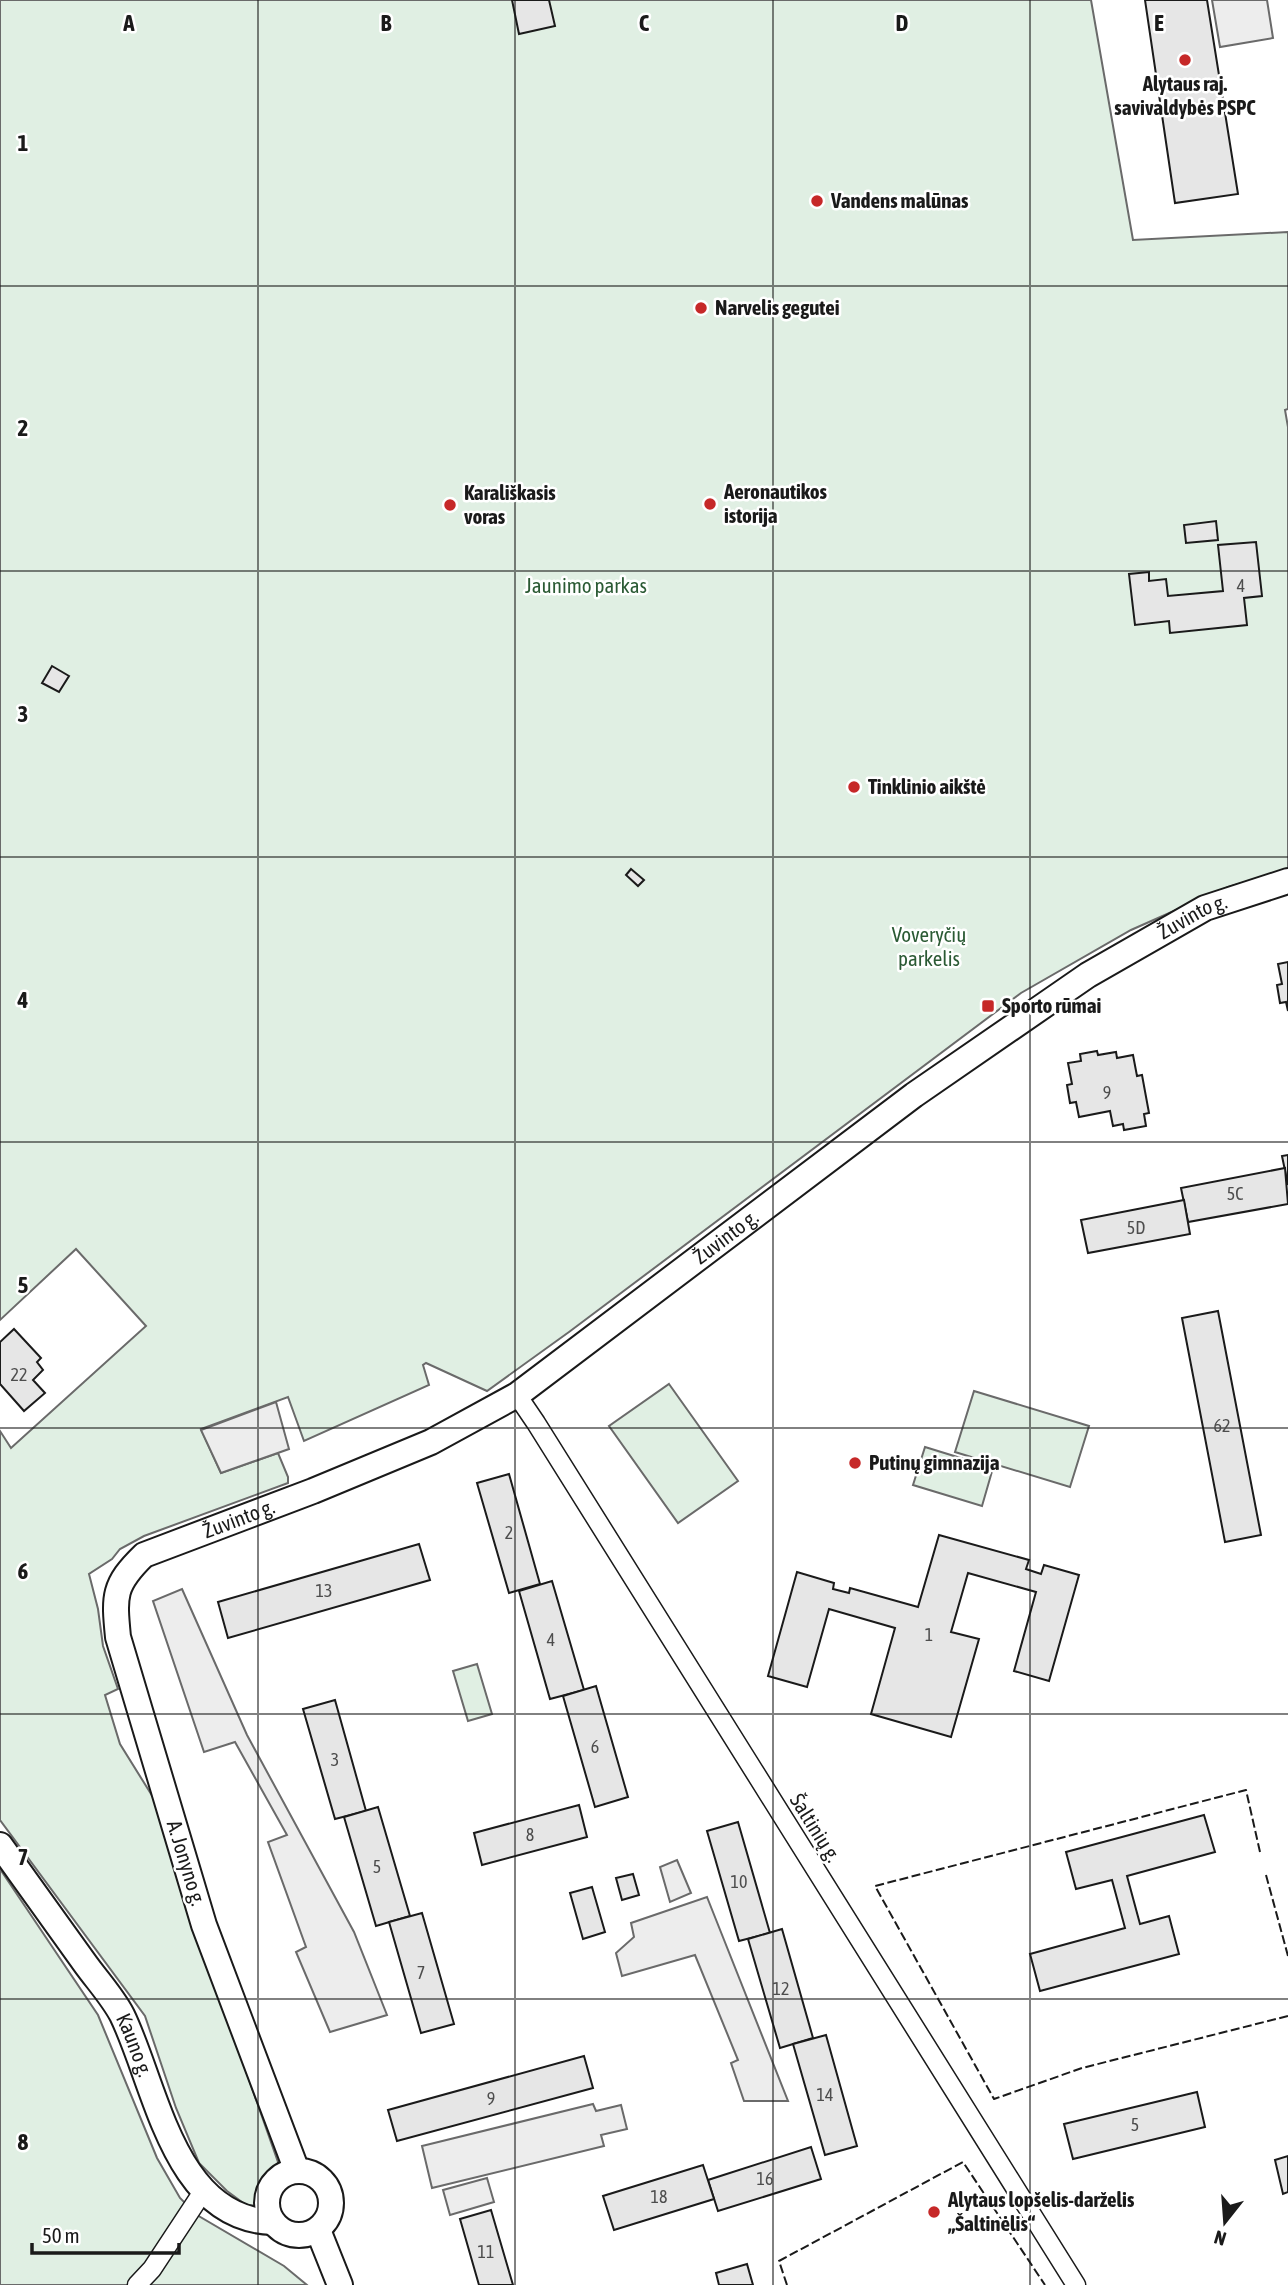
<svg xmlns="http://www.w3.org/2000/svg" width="1288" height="2285" viewBox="0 0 1288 2285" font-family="'Asap Condensed',sans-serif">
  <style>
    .green { fill: #e0efe3; stroke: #6a6a6a; stroke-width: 2 }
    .parking { fill: #ededed; stroke: #6a6a6a; stroke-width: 2 }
    .building { fill: #e6e6e6; stroke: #1a1a1a; stroke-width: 2 }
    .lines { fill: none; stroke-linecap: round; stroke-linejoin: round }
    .street-casing { stroke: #1a1a1a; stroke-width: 21 }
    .secondary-casing { stroke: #1a1a1a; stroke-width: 28 }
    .street { stroke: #fff; stroke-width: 18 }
    .secondary { stroke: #fff; stroke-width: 24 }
    .fence { stroke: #1a1a1a; stroke-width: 2; stroke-dasharray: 9 3.5; stroke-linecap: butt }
    .grid { fill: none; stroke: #1a1a1a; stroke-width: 2; stroke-opacity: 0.55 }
    .poi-dot { fill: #c62828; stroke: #fff; stroke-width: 2.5 }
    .labels { text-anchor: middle; stroke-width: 5; stroke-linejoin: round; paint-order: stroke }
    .number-label { font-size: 18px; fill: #4d4d4d }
    .poi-label { font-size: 21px; font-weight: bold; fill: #1a1a1a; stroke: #fff; text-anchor: start }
    .park-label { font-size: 21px; fill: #2b5a34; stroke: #fff }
    .street-label { font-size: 21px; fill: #1a1a1a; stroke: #fff }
    .grid-label { font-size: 23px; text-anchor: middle; font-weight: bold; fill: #1a1a1a; stroke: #fff; stroke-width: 5; stroke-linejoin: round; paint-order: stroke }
  </style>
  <rect width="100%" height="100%" fill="#fff"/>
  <g class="green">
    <path d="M0 0H1091L1133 240 1288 232V409L1285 410 1288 427V870L1228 887 1131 930 1021 993 569 1332 487 1391 426 1363 423 1365 429 1385 304 1441 288 1397 201 1429 221 1473 278 1453 288 1477V1483L144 1536 120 1549 112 1559 89 1574 98 1609 103 1646 118 1689 105 1695 120 1744 156 1802 199 1937 285 2182 281 2196 274 2202 258 2206 246 2205 227 2191 199 2163 176 2108 145 2016 0 1820V1431L11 1448 146 1326 76 1249 0 1320Z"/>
    <path d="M669 1384 738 1481 678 1523 609 1426Z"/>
    <path d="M974 1391 1089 1426 1070 1487 955 1452Z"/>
    <path d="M925 1447 993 1468 982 1506 913 1485Z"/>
    <path d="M477 1664 492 1714 468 1721 453 1671Z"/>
    <path d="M0 1869 98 2015 157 2158 180 2198 197 2215 284 2266 307 2285H0Z"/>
  </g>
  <g class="parking">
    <path d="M1212 0H1267L1273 38 1220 47Z"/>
    <path d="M276 1402 289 1449 221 1473 201 1430Z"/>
    <path d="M182 1589 247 1735 354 1932 387 2015 330 2032 296 1952 306 1947 268 1842 287 1835 235 1742 204 1752 153 1601Z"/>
    <path d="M677 1860 691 1893 670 1902 660 1867Z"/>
    <path d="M707 1897 788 2101H744L731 2063 738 2060 695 1955 622 1976 616 1953 634 1937 631 1923Z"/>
    <path d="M593 2104 596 2111 621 2105 627 2129 601 2135 604 2146 432 2188 422 2146Z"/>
    <path d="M487 2178 494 2202 450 2215 443 2190Z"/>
  </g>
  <g class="building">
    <path d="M512 0H549L555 26 519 34Z"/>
    <path d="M1145 0H1207L1238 194 1175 203Z"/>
    <path d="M1216 521 1218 540 1186 543 1184 525Z"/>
    <path d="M1256 542 1262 596 1244 598 1247 625 1170 633 1169 621 1135 625 1129 574 1149 572V581L1166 579 1168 596 1223 591 1218 545Z"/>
    <path d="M52 666 69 676 59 692 42 683Z"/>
    <path d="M631 869 644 880 638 886 626 875Z"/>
    <path d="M1288 962V1011L1286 1002 1280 1003 1277 985 1282 984 1278 964Z"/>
    <path d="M1097 1051 1098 1055 1116 1052 1117 1058 1133 1055 1137 1076 1142 1075 1149 1113 1144 1114 1146 1126 1124 1130 1123 1124 1113 1126 1110 1111 1079 1117 1076 1102 1070 1103 1067 1085 1072 1084 1068 1063 1081 1061 1080 1054Z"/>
    <path d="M1288 1155V1185L1282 1156Z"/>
    <path d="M1285 1168 1288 1204 1188 1222 1181 1188Z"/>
    <path d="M1184 1200 1190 1234 1088 1253 1081 1220Z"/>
    <path d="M1218 1311 1261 1535 1225 1542 1182 1318Z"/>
    <path d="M14 1329 41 1358 37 1362 43 1370 33 1380 45 1393 24 1411 0 1384V1342Z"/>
    <path d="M509 1474 540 1584 509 1593 477 1483Z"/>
    <path d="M939 1535 1029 1560 1026 1569 1041 1574 1044 1565 1079 1575 1049 1681 1014 1671 1036 1592 968 1573 951 1632 979 1639 951 1737 871 1714 895 1628 829 1609 807 1687 768 1676 797 1572 834 1583 833 1589 849 1593 850 1588 918 1607Z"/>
    <path d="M419 1544 430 1580 228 1638 218 1602Z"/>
    <path d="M552 1581 584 1690 550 1699 519 1591Z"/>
    <path d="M596 1686 628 1797 595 1807 563 1696Z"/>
    <path d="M335 1700 366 1811 335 1819 303 1709Z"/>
    <path d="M579 1805 587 1837 482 1865 474 1833Z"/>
    <path d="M378 1807 410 1916 376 1926 344 1817Z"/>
    <path d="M1204 1815 1215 1852 1127 1876 1140 1924 1169 1916 1179 1954 1040 1991 1030 1954 1125 1928 1112 1880 1076 1889 1066 1852Z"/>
    <path d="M738 1822 770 1933 739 1941 707 1831Z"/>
    <path d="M633 1874 639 1895 622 1900 616 1878Z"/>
    <path d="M592 1887 605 1932 583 1939 570 1893Z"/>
    <path d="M422 1913 454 2024 421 2033 389 1922Z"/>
    <path d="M782 1929 813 2038 780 2048 748 1939Z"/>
    <path d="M826 2035 857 2146 825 2155 793 2044Z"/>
    <path d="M584 2056 593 2088 397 2141 388 2110Z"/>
    <path d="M1197 2092 1205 2127 1073 2159 1064 2124Z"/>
    <path d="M811 2147 821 2179 718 2211 708 2180Z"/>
    <path d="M1288 2156V2192L1283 2194 1275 2160Z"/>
    <path d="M703 2165 714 2199 614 2230 603 2196Z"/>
    <path d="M491 2210 513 2285H479L460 2219Z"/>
    <path d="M747 2264 753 2285H719L716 2273Z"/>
  </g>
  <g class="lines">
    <g class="street-casing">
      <g id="street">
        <path d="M517 1395 536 1423 1076 2285"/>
        <path d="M137 2285 152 2269 204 2190"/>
      </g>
    </g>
    <g class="secondary-casing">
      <g id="secondary">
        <path id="s1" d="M0 1845C28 1884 56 1923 84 1962 96 1979 112 1996 122 2015 156 2084 173 2219 272 2222"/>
        <circle cx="299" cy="2203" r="32"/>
        <path id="s2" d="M297 2171 204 1925 118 1637C114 1596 113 1585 144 1555L313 1491 431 1442 517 1395 914 1095 1088 975 1205 908 1288 881"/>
        <path d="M318 2230 340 2285"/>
      </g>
    </g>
    <use href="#street" class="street"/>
    <use href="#secondary" class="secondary"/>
    <g class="fence">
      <path d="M1260 1852 1246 1790 875 1886 994 2099 1082 2068 1288 2016"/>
      <path d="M1266 1875 1288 1956"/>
      <path d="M787 2285 779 2261 963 2162 1045 2285"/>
    </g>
  </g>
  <path class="grid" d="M258 0V2285M515 0V2285M773 0V2285M1030 0V2285M0 286H1288M0 571H1288M0 857H1288M0 1142H1288M0 1428H1288M0 1714H1288M0 1999H1288"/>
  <g class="poi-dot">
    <circle cx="1185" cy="60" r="7"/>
    <circle cx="817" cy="201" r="7"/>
    <circle cx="701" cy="308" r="7"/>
    <circle cx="710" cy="504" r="7"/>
    <circle cx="450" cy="505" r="7"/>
    <circle cx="854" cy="787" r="7"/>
    <rect x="981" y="999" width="14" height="14" rx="3.5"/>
    <circle cx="855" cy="1463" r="7"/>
    <circle cx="934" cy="2212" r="7"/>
  </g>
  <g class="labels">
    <g class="number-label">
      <text x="1241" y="592">4</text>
      <text x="1107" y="1099">9</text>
      <text x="1235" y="1200">5C</text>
      <text x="1136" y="1234">5D</text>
      <text x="19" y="1381">22</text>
      <text x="1222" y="1432">62</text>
      <text x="509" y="1539">2</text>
      <text x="324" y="1597">13</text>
      <text x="929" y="1641">1</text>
      <text x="551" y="1646">4</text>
      <text x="595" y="1753">6</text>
      <text x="335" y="1766">3</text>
      <text x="530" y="1841">8</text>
      <text x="377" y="1873">5</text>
      <text x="739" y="1888">10</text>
      <text x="421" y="1979">7</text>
      <text x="781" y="1995">12</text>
      <text x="825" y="2101">14</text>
      <text x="491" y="2105">9</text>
      <text x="1135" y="2131">5</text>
      <text x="765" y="2185">16</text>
      <text x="659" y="2203">18</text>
      <text x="486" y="2258">11</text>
    </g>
    <g class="poi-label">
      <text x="1185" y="91" text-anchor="middle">Alytaus raj.<tspan x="1185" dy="24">savivaldybės PSPC</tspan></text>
      <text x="831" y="208">Vandens malūnas</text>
      <text x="715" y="315">Narvelis gegutei</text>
      <text x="724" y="499">Aeronautikos<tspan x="724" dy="24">istorija</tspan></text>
      <text x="464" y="500">Karališkasis<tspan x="464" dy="24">voras</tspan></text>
      <text x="868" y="794">Tinklinio aikštė</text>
      <text x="1002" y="1013">Sporto rūmai</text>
      <text x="869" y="1470">Putinų gimnazija</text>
      <text x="948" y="2207">Alytaus lopšelis-darželis<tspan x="948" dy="24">„Šaltinėlis“</tspan></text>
    </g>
    <g class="park-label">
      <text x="586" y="593">Jaunimo parkas</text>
      <text x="929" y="942">Voveryčių<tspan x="929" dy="24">parkelis</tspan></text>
    </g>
    <g class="street-label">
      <text dy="7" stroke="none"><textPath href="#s2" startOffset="1890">Žuvinto g.</textPath></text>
      <text dy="7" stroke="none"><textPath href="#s2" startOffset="1323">Žuvinto g.</textPath></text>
      <text dy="7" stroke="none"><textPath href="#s2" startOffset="756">Žuvinto g.</textPath></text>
      <text transform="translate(815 1828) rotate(58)" y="7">Šaltinių g.</text>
      <text transform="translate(186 1863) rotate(73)" y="7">A. Jonyno g.</text>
      <text dy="7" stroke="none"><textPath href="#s1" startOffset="242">Kauno g.</textPath></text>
    </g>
  </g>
  <g class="grid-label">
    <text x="129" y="31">A</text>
    <text x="386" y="31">B</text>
    <text x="644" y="31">C</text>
    <text x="902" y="31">D</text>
    <text x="1159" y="31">E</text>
    <text x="23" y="151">1</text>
    <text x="23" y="436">2</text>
    <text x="23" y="722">3</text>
    <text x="23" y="1008">4</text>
    <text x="23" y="1293">5</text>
    <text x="23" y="1579">6</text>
    <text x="23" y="1865">7</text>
    <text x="23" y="2150">8</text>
  </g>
  <g transform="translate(1225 2222) rotate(197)" stroke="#ffffff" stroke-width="5" paint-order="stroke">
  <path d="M0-5L12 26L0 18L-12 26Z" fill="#1a1a1a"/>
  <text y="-10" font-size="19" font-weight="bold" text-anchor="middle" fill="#1a1a1a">N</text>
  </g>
  <path d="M32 2243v10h147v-10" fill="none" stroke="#1a1a1a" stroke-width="3.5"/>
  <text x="42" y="2243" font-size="21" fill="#1a1a1a" stroke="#ffffff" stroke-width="5" paint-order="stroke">50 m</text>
</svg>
